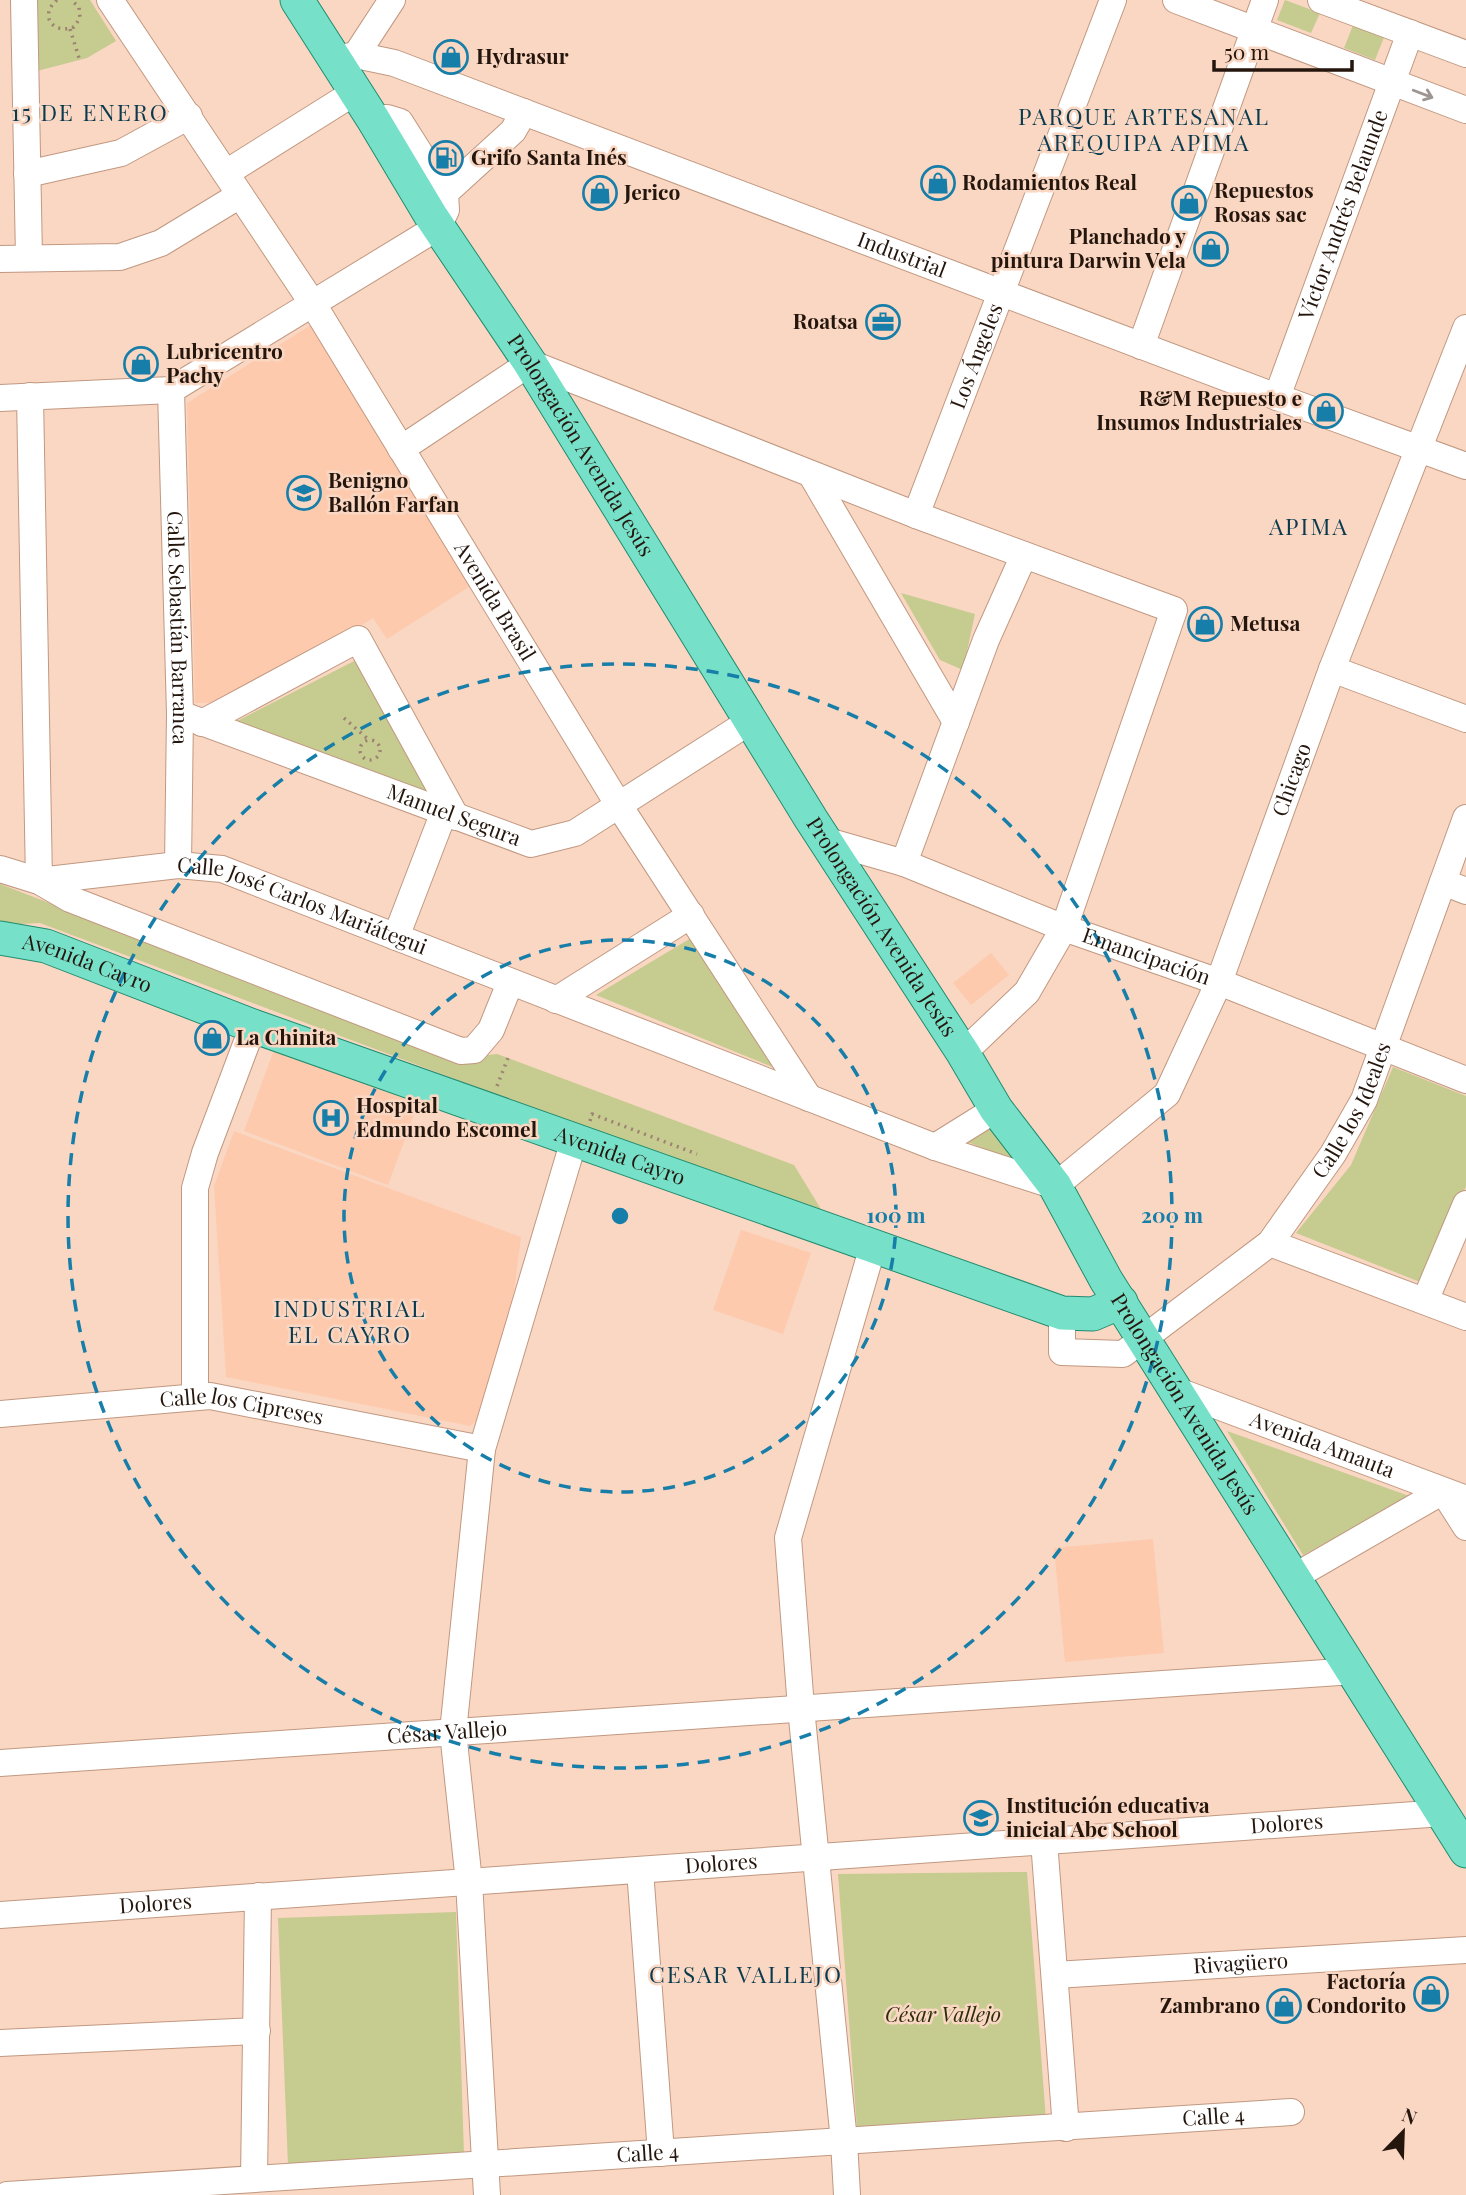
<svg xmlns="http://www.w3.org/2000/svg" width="1466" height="2195" viewBox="0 0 1466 2195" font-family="'Playfair Display',serif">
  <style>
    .built { fill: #fdcaad }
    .green { fill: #c6cb8f }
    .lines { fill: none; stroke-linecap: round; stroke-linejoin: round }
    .minor-casing { stroke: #c19880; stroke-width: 28 }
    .major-casing { stroke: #208c6f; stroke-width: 35 }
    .path { stroke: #9d8273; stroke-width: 3.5; stroke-dasharray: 2 5; stroke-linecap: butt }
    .minor { stroke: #fff; stroke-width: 26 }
    .major { stroke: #77e0c8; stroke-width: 33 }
    .oneway { stroke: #9d9692 }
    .ring { fill: none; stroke: #167ea8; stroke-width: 3.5; stroke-dasharray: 12 9 }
    .labels { text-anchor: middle; stroke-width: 5; stroke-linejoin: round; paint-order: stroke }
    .poi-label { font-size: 21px; font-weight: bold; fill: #25160d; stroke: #fad7c3; text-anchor: start }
    .street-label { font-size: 21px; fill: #25160d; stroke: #fad7c3 }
    .park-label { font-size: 21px; font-style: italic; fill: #2b2d0b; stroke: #fad7c3 }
    .neighbourhood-label { font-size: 23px; letter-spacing: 2px; fill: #0a3a4e; stroke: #fad7c3 }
    .centre { fill: #167ea8; stroke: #fad7c3; stroke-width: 3.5 }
    .ring-label { font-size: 21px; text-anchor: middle; font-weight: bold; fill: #167ea8; stroke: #fad7c3; stroke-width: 5; stroke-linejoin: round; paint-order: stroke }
  </style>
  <rect width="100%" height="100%" fill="#fad7c3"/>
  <g class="built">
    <path d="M311 325 475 583 387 639 373 618 239 702 195 703 187 403Z"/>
    <path d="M991 953 1009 975 971 1005 953 983Z"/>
    <path d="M274 1050 418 1104 388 1185 244 1131Z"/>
    <path d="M234 1131 521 1237 514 1291 482 1416 470 1426 226 1377 214 1186Z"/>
    <path d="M741 1230 811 1253 783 1334 713 1310Z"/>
    <path d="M1153 1539 1164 1653 1065 1662 1054 1548Z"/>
  </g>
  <g class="green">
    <path d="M34 0H90L116 41 87 58 37 71Z"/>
    <path d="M1285 0 1320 13 1311 33 1277 20Z"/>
    <path d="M1354 23 1385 35 1375 60 1344 48Z"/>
    <path d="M901 593 975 614 963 670 940 660Z"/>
    <path d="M360 658 437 801 227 726Z"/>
    <path d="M0 884 455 1059 497 1054 794 1165 827 1219 40 923 0 925Z"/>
    <path d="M696 935 780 1070 596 995Z"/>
    <path d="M1393 1067 1466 1096V1186L1432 1272 1420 1282 1296 1233 1351 1165Z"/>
    <path d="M990 1114 1026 1166 963 1140Z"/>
    <path d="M1227 1431 1412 1497 1303 1555Z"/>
    <path d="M1027 1872 1046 2120 857 2128 838 1874Z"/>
    <path d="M456 1912 464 2155 288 2165 278 1918Z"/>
  </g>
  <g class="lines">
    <g class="minor-casing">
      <g id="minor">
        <path d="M24 0 29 258"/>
        <path id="s1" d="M110 0 313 304 618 804 809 1098"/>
        <path d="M1176 0 1466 110"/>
        <path d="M1321 0 1466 54"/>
        <path d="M356 55 392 0"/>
        <path id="s2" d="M334 59 356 55 394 63 1277 397 1466 466"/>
        <path d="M373 119 387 118 400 122 445 193"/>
        <path d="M226 173 355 92"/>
        <path d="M27 174 121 153 189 116"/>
        <path d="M0 259 120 257 161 243 240 195"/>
        <path d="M1141 346 1265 0"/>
        <path id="s3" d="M171 390 180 714 178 865"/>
        <path d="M30 396 39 881"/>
        <path id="s4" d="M1277 397 1410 33"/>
        <path d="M0 398 171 390 438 227 446 210 445 193 513 131 524 112"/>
        <path d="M401 449 530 363 916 515 1174 610 1064 928 1027 992 963 1053"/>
        <path d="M811 474 956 722"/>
        <path id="s5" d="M916 515 1113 0"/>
        <path d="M1332 669 1466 719"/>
        <path id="s6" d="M180 714 531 844 575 833 749 722"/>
        <path d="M202 723 358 639 456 817"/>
        <path id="s7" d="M824 840 904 863 1064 928 1219 982 1466 1080"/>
        <path d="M904 863 986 640 1024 555"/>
        <path d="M0 869 39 881 70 899 461 1051 474 1050 491 1030 510 983"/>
        <path id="s8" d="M39 881 178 865 222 869 935 1147 1055 1186 1167 1094 1219 982 1332 669 1466 328"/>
        <path d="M1443 882 1466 891"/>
        <path d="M396 937 444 812"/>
        <path d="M556 1000 691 915"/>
        <path d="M935 1147 996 1109"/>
        <path d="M1270 1243 1466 1317"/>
        <path d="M1425 1301 1466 1204"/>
        <path id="s9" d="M1062 1313V1352L1123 1354 1270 1243 1333 1154 1364 1100 1466 818"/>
        <path id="s10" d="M1178 1391 1466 1499"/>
        <path d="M195 1397V1188L205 1153 253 1026"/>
        <path id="s11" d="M0 1414 210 1396 482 1449"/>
        <path d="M1294 1577 1443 1491 1466 1527"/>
        <path id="s12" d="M0 1763 1354 1671"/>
        <path d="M1044 1841 1066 2128"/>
        <path d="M640 1870 661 2153"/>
        <path id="s13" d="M0 1915 1443 1813"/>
        <path id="s14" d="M1055 1975 1466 1950"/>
        <path d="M0 2043 257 2031"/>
        <path d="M254 2179 258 1896"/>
        <path id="s15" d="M7 2195 1291 2112"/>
        <path d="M487 2195 469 1882 453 1732 482 1449 574 1140"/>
        <path d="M847 2195 844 2141 801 1708 788 1538 873 1246"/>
      </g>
    </g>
    <g class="major-casing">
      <g id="major">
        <path id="s16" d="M297 0 373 119 431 216 530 363 811 819 963 1053 996 1109 1055 1186 1106 1280 1466 1851"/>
        <path id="s17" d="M0 938 46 946 253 1026 1062 1313 1093 1314 1121 1302"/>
      </g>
    </g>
    <g class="path">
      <path d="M57 0C39 15 52 35 74 27L80 18 79 7 71 0"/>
      <path d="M70 29 80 61"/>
      <path d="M344 718 369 740"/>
      <circle cx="370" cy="750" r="10"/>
      <path d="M497 1086 508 1058"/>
      <path d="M590 1121 592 1114 697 1154"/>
    </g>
    <use href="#minor" class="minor"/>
    <use href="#major" class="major"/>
  </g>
  <defs><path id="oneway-shaft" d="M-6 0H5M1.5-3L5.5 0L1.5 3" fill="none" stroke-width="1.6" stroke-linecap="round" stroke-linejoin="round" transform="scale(1.75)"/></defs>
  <use class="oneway" href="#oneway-shaft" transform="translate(1423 94) rotate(21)"/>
  <g class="ring">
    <circle cx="620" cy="1216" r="276"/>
    <circle cx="620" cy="1216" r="552"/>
  </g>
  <defs>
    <g id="shop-ring" transform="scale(1.75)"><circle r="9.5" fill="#fad7c3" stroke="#167ea8" stroke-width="1.5"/><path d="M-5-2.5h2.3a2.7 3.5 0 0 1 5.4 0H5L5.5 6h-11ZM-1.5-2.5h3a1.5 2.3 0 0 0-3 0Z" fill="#167ea8"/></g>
    <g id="fuel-ring" transform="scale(1.75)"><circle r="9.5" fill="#fad7c3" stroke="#167ea8" stroke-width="1.5"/><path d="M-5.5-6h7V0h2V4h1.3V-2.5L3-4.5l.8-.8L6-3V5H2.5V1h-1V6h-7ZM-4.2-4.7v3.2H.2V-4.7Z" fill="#167ea8"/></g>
    <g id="office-ring" transform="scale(1.75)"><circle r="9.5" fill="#fad7c3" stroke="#167ea8" stroke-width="1.5"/><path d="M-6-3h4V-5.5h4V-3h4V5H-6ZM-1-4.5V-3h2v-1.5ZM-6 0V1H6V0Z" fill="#167ea8"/></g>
    <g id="school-ring" transform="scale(1.75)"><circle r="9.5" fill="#fad7c3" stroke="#167ea8" stroke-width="1.5"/><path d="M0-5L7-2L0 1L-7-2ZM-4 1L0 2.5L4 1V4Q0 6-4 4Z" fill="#167ea8"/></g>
    <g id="hospital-ring" transform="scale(1.75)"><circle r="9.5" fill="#fad7c3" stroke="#167ea8" stroke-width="1.5"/><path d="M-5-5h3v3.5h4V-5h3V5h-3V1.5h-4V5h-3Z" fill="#167ea8"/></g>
  </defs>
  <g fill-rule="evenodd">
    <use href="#shop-ring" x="451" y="57"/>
    <use href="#fuel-ring" x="446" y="158"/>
    <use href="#shop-ring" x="938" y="183"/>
    <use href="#shop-ring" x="600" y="193"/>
    <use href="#shop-ring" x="1189" y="203"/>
    <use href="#shop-ring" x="1211" y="249"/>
    <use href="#office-ring" x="883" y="322"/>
    <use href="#shop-ring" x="141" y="364"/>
    <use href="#shop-ring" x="1326" y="411"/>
    <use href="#school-ring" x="304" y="493"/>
    <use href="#shop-ring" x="1205" y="624"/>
    <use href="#shop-ring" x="212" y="1038"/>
    <use href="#hospital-ring" x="331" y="1118"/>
    <use href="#school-ring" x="981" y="1818"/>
    <use href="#shop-ring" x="1431" y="1994"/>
    <use href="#shop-ring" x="1284" y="2006"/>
  </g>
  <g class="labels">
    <g class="poi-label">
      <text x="476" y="64">Hydrasur</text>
      <text x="471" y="165">Grifo Santa Inés</text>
      <text x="962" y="190">Rodamientos Real</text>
      <text x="1214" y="198">Repuestos<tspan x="1214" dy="24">Rosas sac</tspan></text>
      <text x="624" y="200">Jerico</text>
      <text x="1186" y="244" text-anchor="end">Planchado y<tspan x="1186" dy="24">pintura Darwin Vela</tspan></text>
      <text x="858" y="329" text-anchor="end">Roatsa</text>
      <text x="166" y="359">Lubricentro<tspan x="166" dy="24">Pachy</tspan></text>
      <text x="1302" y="406" text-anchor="end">R&amp;M Repuesto e<tspan x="1302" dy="24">Insumos Industriales</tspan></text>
      <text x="328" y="488">Benigno<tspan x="328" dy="24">Ballón Farfan</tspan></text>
      <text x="1230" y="631">Metusa</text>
      <text x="236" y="1045">La Chinita</text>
      <text x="356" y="1113">Hospital<tspan x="356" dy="24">Edmundo Escomel</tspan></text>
      <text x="1006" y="1813">Institución educativa<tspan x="1006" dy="24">inicial Abc School</tspan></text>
      <text x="1406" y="1989" text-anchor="end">Factoría<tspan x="1406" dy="24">Condorito</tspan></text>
      <text x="1260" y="2013" text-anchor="end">Zambrano</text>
    </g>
    <g class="street-label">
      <text dy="7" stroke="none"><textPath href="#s4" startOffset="194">Víctor Andrés Belaunde</textPath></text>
      <text dy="7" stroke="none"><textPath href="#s2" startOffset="604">Industrial</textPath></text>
      <text dy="7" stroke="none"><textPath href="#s5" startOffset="170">Los Ángeles</textPath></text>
      <text dy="7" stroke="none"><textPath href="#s16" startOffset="528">Prolongación Avenida Jesús</textPath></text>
      <text dy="7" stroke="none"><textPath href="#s1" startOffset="714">Avenida Brasil</textPath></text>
      <text dy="7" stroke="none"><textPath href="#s3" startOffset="238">Calle Sebastián Barranca</textPath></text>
      <text dy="7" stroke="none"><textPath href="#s8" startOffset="1559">Chicago</textPath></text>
      <text dy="7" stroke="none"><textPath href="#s6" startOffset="292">Manuel Segura</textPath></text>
      <text dy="7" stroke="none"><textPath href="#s8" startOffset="271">Calle José Carlos Mariátegui</textPath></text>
      <text dy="7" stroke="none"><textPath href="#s16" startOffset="1096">Prolongación Avenida Jesús</textPath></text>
      <text dy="7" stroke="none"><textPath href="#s7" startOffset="343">Emancipación</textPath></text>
      <text dy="7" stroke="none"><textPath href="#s17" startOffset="91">Avenida Cayro</textPath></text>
      <text dy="7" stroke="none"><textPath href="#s9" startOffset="441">Calle los Ideales</textPath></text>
      <text dy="7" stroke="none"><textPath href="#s17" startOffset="658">Avenida Cayro</textPath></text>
      <text dy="7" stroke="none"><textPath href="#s16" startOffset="1662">Prolongación Avenida Jesús</textPath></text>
      <text dy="7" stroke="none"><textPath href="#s11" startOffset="243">Calle los Cipreses</textPath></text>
      <text dy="7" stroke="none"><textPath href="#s10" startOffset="154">Avenida Amauta</textPath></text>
      <text dy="7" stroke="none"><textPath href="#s12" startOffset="448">César Vallejo</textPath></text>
      <text dy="7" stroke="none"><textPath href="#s13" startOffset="1290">Dolores</textPath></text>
      <text dy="7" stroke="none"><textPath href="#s13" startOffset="723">Dolores</textPath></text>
      <text dy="7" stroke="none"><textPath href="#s13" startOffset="156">Dolores</textPath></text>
      <text dy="7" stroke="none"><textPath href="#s14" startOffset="186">Rivagüero</textPath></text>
      <text dy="7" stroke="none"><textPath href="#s15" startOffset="1209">Calle 4</textPath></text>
      <text dy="7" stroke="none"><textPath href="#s15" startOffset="642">Calle 4</textPath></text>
    </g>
    <g class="park-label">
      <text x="943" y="2022">César Vallejo</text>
    </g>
    <g class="neighbourhood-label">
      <text x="90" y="121">15 DE ENERO</text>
      <text x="1144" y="125">PARQUE ARTESANAL<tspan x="1144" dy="26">AREQUIPA APIMA</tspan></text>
      <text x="1309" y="535">APIMA</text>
      <text x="350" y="1317">INDUSTRIAL<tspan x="350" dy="26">EL CAYRO</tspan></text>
      <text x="746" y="1983">CESAR VALLEJO</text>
    </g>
  </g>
  <circle cx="620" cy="1216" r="10" class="centre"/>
  <g class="ring-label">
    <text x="896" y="1223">100 m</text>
    <text x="1172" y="1223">200 m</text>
  </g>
  <g transform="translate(1403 2132) rotate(23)" stroke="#fad7c3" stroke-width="5" paint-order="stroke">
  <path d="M0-5L12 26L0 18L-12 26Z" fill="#25160d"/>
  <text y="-10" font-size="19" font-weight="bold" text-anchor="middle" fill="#25160d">N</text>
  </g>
  <path d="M1214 60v10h138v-10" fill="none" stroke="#25160d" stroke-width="3.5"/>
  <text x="1224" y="60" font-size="21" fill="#25160d" stroke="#fad7c3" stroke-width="5" paint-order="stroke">50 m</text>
</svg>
